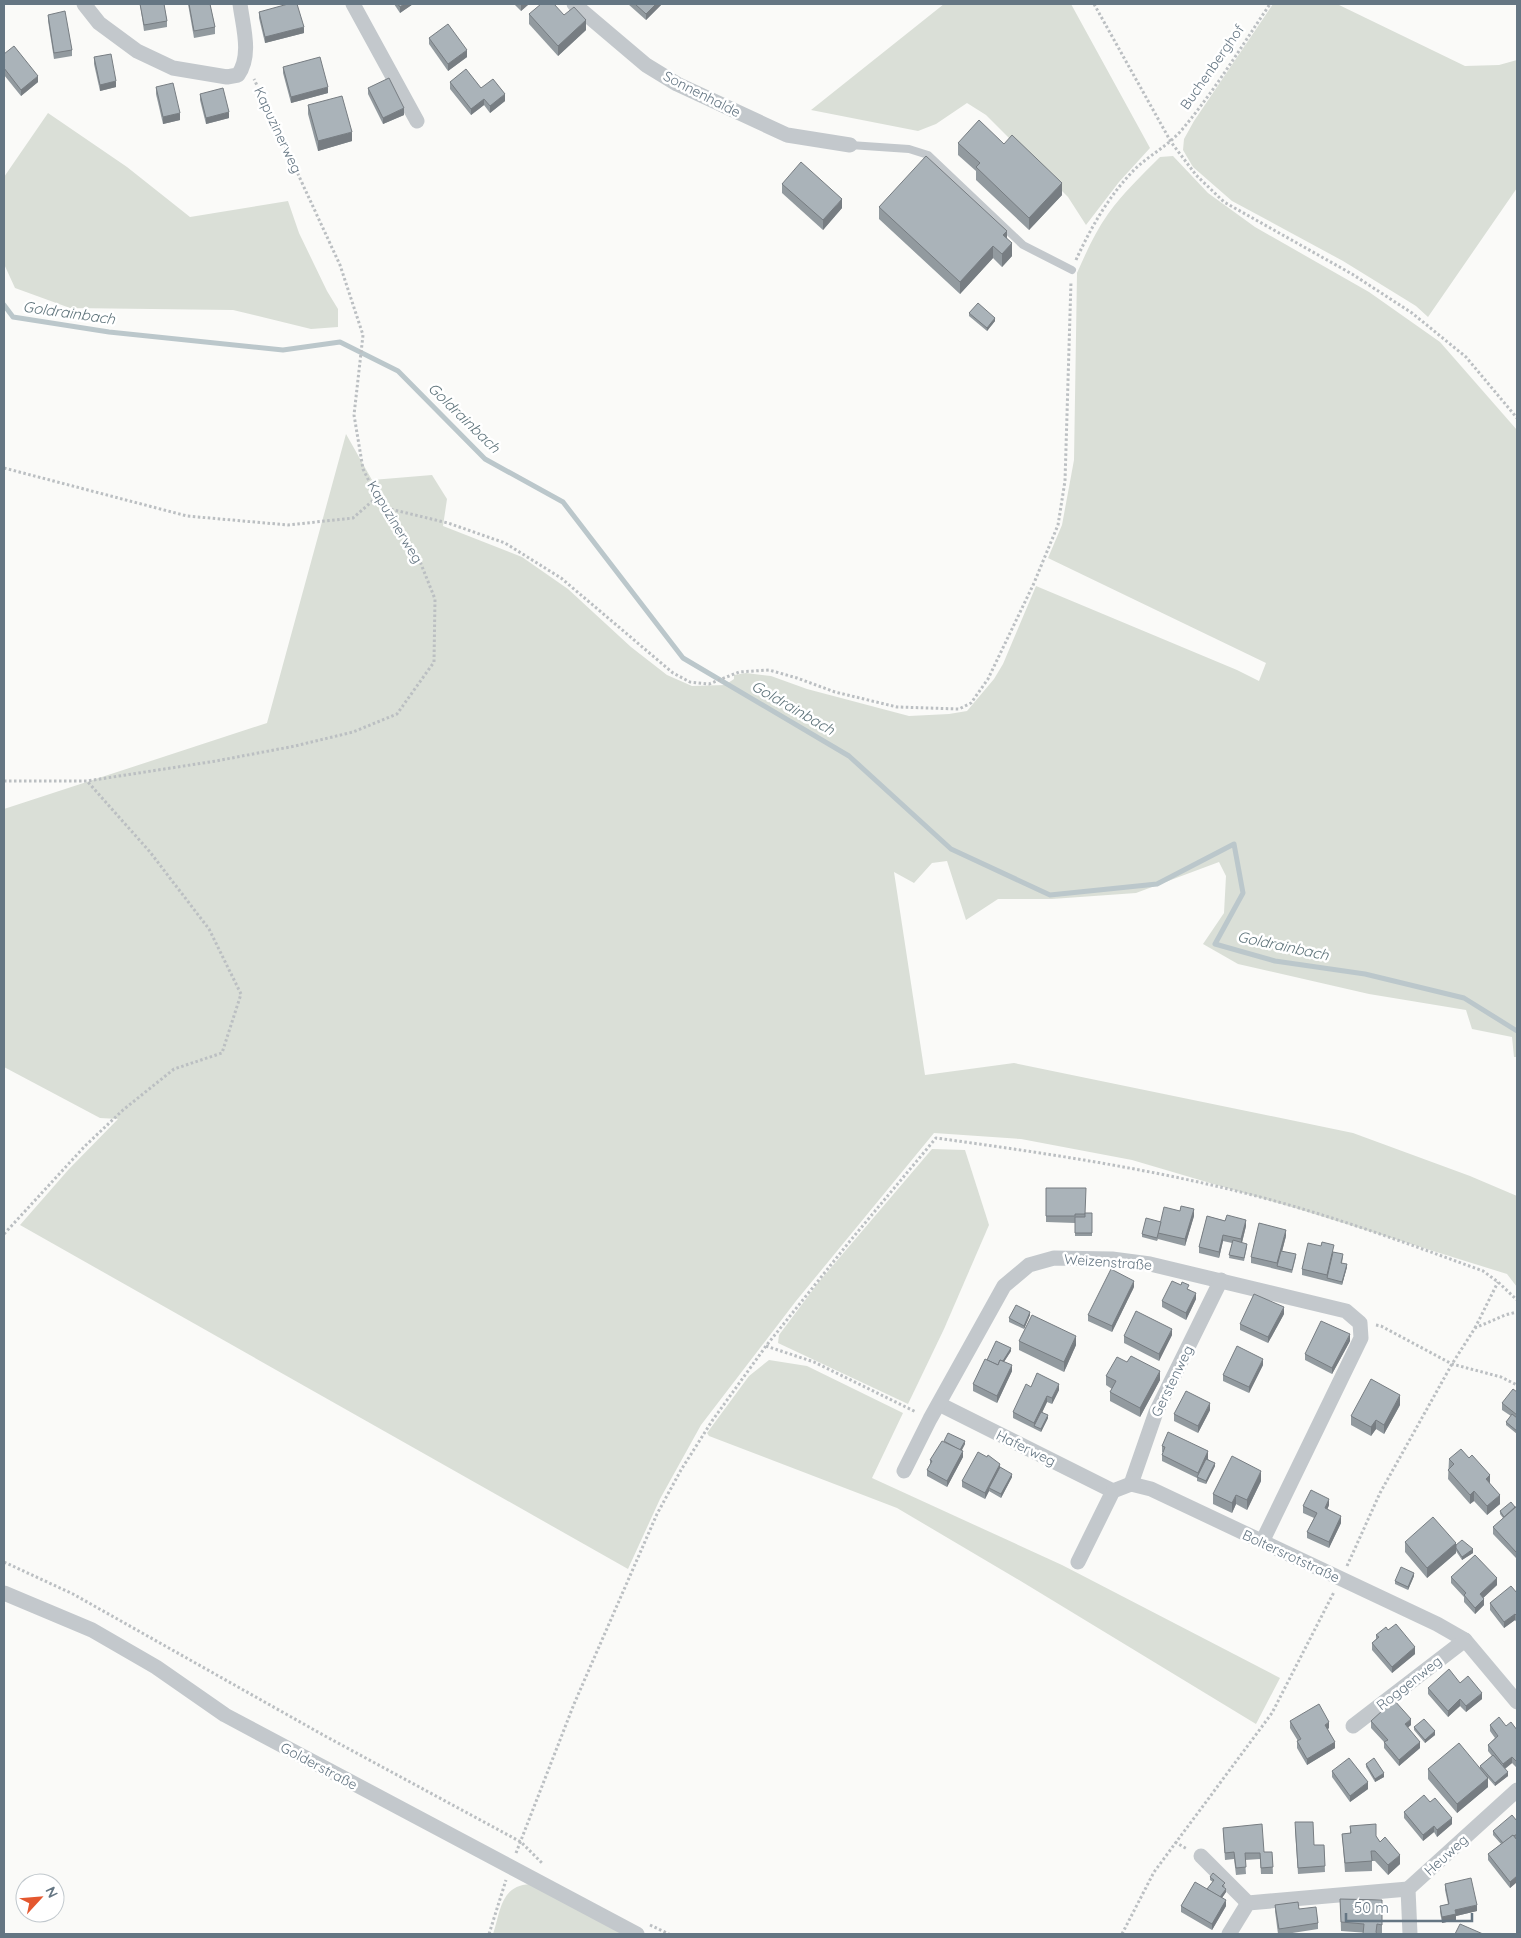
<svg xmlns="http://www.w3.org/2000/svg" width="1521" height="1938" viewBox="0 0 1521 1938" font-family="Quicksand,sans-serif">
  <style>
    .green { fill: #dadfd7 }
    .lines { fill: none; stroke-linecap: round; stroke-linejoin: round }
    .stream { stroke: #bbc7cb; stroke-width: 5 }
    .path { stroke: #bbbfc2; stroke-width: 3; stroke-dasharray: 2.5 2.5; stroke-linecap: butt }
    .service { stroke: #c3c8cc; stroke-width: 8 }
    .minor { stroke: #c3c8cc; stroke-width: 15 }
    .wall { fill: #929a9f }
    .shaded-wall { fill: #777d82 }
    .building { fill: #aab3b9; stroke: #777d82 }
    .labels { text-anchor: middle; stroke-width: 5; stroke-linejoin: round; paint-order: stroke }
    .street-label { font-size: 14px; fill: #657683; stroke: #fff }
    .water-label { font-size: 15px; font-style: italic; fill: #60757c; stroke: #fff }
  </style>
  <rect width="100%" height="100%" fill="#fafaf8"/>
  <g class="green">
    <path d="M944 4H1071L1150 148 1119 182 1086 225 1068 197 986 115 967 103 936 124 918 131 811 110Z"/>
    <path d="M1273 4H1337L1465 66 1499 65 1517 60V188L1428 317 1416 306 1343 261 1232 201 1193 167 1183 150 1184 139 1194 121Z"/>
    <path d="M48 113 127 167 190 217 288 201 299 233 327 291 338 309V327L311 329 233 310 70 308 15 288 4 264V177Z"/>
    <path d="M1173 156 1208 193 1255 227 1369 292 1440 342 1517 430V1057H1514L1512 1037 1472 1029 1466 1010 1369 994 1238 964 1203 944 1224 913 1226 876 1219 862 1136 893 1052 899H998L966 920 947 861 932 863 914 883 894 872 925 1075 1014 1063 1353 1133 1470 1176 1517 1196V1287L1507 1274 1295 1208 1132 1160 1021 1139 934 1133 796 1301 701 1425 660 1499 628 1569 20 1225 69 1169 118 1119 100 1118 4 1067V809L267 723 346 434 372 480 432 475 447 499 443 526 522 557 568 589 631 647 667 675 692 686 725 685 734 679V675L746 673 771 676 807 689 909 716 949 714 967 711 994 679 1003 664 1036 586 1237 670 1259 681 1266 663 1048 558 1062 525 1074 460 1077 273C1086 253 1095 232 1108 214 1123 193 1142 175 1160 157Z"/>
    <path d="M932 1149 965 1150 989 1225 944 1329 908 1404 778 1343 779 1335 818 1283Z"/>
    <path d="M769 1360 807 1366 903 1413 872 1478 1062 1565 1280 1678 1256 1724 1019 1580 897 1508 709 1436 707 1433 749 1376Z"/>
    <path d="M530 1884 623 1934H493C501 1911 500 1886 530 1884Z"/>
  </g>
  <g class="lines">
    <path class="stream" d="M4 305 13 317 109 332 283 350 340 342 398 371 485 459 563 502 683 658 849 756 951 849 1050 895 1157 884 1234 844 1243 893 1215 944 1275 961 1365 974 1464 998 1517 1031"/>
    <g class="path">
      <path d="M1094 4 1171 142 1196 175 1224 202 1352 274 1412 313 1466 357 1517 418"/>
      <path d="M1076 260C1091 227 1110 194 1136 168 1150 155 1167 146 1180 132 1214 92 1241 47 1270 4"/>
      <path d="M4 468 187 516 288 525 353 518 377 497"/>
      <path d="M386 508 448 523 505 543 561 578 673 673 690 682 709 684 739 672 769 670 797 678 835 692 897 707 959 709 971 703 988 679 1034 583 1058 525 1065 481 1071 281"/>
      <path d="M4 781H87L216 761 295 746 353 732 397 714 434 662 435 599 417 554 377 497 363 469 354 415 363 335 340 265 254 79"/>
      <path d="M4 1234 85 1146 123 1110 174 1069 222 1053 241 994 209 929 150 852 87 781"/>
      <path d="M1376 1325 1381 1326 1452 1364 1501 1377 1517 1385"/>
      <path d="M1475 1328 1498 1282"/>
      <path d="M766 1346 814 1362 916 1412"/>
      <path d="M4 1562 73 1594 325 1736 521 1842 543 1864"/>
      <path d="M1347 1566 1380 1493 1452 1364 1475 1328 1505 1315 1517 1312"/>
      <path d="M1175 1842 1187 1849"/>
      <path d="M516 1853 574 1704 657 1514 681 1470 712 1421 766 1346 850 1241 936 1138C1045 1153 1154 1169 1260 1197 1336 1217 1409 1244 1483 1271L1498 1282 1517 1300"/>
      <path d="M650 1925 669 1934"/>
      <path d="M489 1934 506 1880"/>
      <path d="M1122 1934 1154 1872 1272 1713 1334 1592"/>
    </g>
    <path class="service" d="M850 145 909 149 928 155 1023 245 1072 270"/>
    <g class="minor">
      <path d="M84 4 99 23 137 51 173 68 227 77 238 75C252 55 243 27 240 4"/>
      <path d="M353 4 417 121"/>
      <path d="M574 4 646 65 677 84 787 135 850 145"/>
      <path d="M939 1404 1113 1491"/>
      <path d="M904 1471 930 1419 1004 1286 1029 1265 1054 1258 1112 1259 1150 1264 1346 1311 1360 1323 1361 1338 1262 1542"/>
      <path d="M1131 1484 1156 1412 1221 1280"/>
      <path d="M1078 1562 1113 1491 1131 1484 1151 1489 1437 1624 1465 1640 1517 1702"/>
      <path d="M4 1593 92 1630 156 1667 225 1715 637 1934"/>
      <path d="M1353 1726 1465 1640"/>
      <path d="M1201 1856 1248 1903"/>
      <path d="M1229 1934 1248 1903 1408 1889"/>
      <path d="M1410 1934 1408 1889 1517 1790"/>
    </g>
  </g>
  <g class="wall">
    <path d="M140 4H164L167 21V27L144 31Z"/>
    <path d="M188 4H210L215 27V34L194 38Z"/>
    <path d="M394 4H413L400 13Z"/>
    <path d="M514 4H529L521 11Z"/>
    <path d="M628 4H662L646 20Z"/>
    <path d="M259 12 304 33 265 43 259 18Z"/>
    <path d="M529 14 564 15 586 30 558 56 529 24Z"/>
    <path d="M48 15 72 50V56L54 59 48 21Z"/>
    <path d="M429 38 467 57 448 71 429 44Z"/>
    <path d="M4 54 38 82 21 96 4 75Z"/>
    <path d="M94 57 116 87 100 91 94 64Z"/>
    <path d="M283 67 328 93 291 103 283 73Z"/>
    <path d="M450 82 481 88 505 101 490 113 484 105 471 115 450 89Z"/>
    <path d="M156 87 180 120 163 124 156 94Z"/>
    <path d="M368 88 404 115 383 124 368 94Z"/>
    <path d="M200 94 229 118 206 124 200 100Z"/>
    <path d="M308 105 352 141 318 151 308 114Z"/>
    <path d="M958 143 1004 144 1062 195 1029 230 976 180V171L958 155Z"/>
    <path d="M782 184 842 208 823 230 782 193Z"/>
    <path d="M879 207 1007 238 1012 256 1002 267 993 258 960 294 879 219Z"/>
    <path d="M969 313 995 321 987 331 969 316Z"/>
    <path d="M1046 1188 1085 1213H1092V1236H1075V1223L1046 1222Z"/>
    <path d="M1194 1216 1185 1246 1158 1239 1157 1241 1142 1237V1234L1161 1222Z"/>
    <path d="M1207 1216 1246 1226 1242 1243 1247 1247 1244 1261 1229 1258 1232 1243 1223 1241 1219 1258 1199 1253V1247Z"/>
    <path d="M1286 1236 1282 1251 1296 1257 1292 1273 1251 1263V1257Z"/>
    <path d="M1334 1252 1343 1257 1342 1263 1347 1267 1342 1285 1302 1275V1269Z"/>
    <path d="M1134 1287 1112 1332 1088 1321V1315Z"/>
    <path d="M1189 1289 1196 1299 1186 1320 1162 1307V1301Z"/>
    <path d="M1284 1314 1268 1343 1240 1330V1324Z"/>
    <path d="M1030 1315 1024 1329 1009 1322V1318Z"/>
    <path d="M1172 1335 1159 1361 1124 1343V1336Z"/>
    <path d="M1019 1341 1076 1345 1064 1372 1019 1350Z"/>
    <path d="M1350 1341 1332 1374 1305 1360V1354Z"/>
    <path d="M1011 1351 1004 1362 1012 1371 997 1403 973 1391V1384L987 1360Z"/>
    <path d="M1127 1362 1160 1380 1140 1417 1110 1401V1392L1112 1389 1106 1385V1376Z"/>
    <path d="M1263 1365 1249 1393 1223 1381V1375Z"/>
    <path d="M1031 1387 1059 1390 1052 1404 1047 1402 1042 1412 1048 1418 1041 1432 1013 1418V1412Z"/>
    <path d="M1517 1392V1434L1506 1425V1422L1511 1416 1502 1410V1403Z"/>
    <path d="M1400 1405 1384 1434 1376 1429 1371 1436 1351 1425V1416Z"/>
    <path d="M1210 1410 1198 1433 1174 1421V1414Z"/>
    <path d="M965 1444 961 1450 963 1457 947 1487 927 1476V1470L930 1464V1460Z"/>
    <path d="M1162 1446 1208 1458V1459L1215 1466 1206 1484 1197 1481V1478L1162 1461V1455L1163 1452H1162Z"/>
    <path d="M1449 1459 1490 1484 1500 1504 1487 1515 1474 1501 1470 1504 1448 1479Z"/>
    <path d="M1000 1467 1012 1477 1001 1498 989 1491 985 1499 962 1487V1481Z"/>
    <path d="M1261 1481 1247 1510 1236 1504 1232 1513 1213 1504V1494Z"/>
    <path d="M1329 1505 1327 1510 1341 1523 1329 1548 1307 1538V1532L1314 1518 1303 1513V1506Z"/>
    <path d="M1517 1506V1557L1516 1558 1493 1534V1527L1503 1518 1500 1514V1511Z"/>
    <path d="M1405 1542 1456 1545 1473 1553 1462 1560 1456 1551V1553L1427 1578 1405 1552Z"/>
    <path d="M1414 1576 1408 1590 1395 1584V1581Z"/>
    <path d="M1451 1577 1497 1585 1483 1598 1484 1605 1475 1614 1464 1602V1597L1451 1583Z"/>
    <path d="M1517 1593V1623L1515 1620 1504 1628 1490 1610V1603Z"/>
    <path d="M1388 1630 1415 1654 1392 1673 1372 1650V1643L1376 1639V1635Z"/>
    <path d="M1460 1683 1482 1699 1466 1712 1460 1706 1448 1717 1428 1694V1688Z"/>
    <path d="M1290 1721 1329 1728 1328 1729 1335 1748 1307 1765 1297 1748V1741H1298L1290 1728Z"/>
    <path d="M1371 1721 1411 1725 1408 1727 1420 1748 1399 1766 1384 1748V1742L1371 1728Z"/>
    <path d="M1490 1725 1506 1726 1517 1730V1768L1512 1763 1505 1769 1508 1776 1495 1786 1488 1778V1787L1457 1813 1428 1779V1769L1480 1768V1766L1492 1756 1488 1751V1745L1495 1738 1490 1731Z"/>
    <path d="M1414 1727 1435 1735 1425 1743 1414 1730Z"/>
    <path d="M1366 1764 1384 1777 1375 1782 1366 1767Z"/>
    <path d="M1332 1771 1368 1789 1350 1802 1332 1777Z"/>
    <path d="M1404 1812 1452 1824 1437 1837 1434 1832 1423 1841 1404 1818Z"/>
    <path d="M1517 1821V1837L1516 1838 1517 1840V1882L1510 1888 1488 1860V1854L1501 1844 1493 1835V1831Z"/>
    <path d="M1350 1826 1376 1836 1380 1842 1400 1864 1388 1875 1375 1861H1372V1871L1345 1872 1342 1834 1350 1833Z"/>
    <path d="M1223 1828 1264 1852H1272L1273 1874H1261L1260 1859 1245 1860 1246 1874 1236 1875 1234 1859 1225 1860Z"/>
    <path d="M1295 1829 1314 1845H1324L1325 1872 1298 1874Z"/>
    <path d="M1210 1877 1225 1886 1224 1887 1226 1892 1222 1898 1226 1906 1212 1930 1181 1912V1906L1207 1889 1213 1882 1210 1880Z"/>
    <path d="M1445 1884 1477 1911 1456 1916V1920L1442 1923 1440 1912V1906L1448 1904 1445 1890Z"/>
    <path d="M1340 1899 1382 1900V1934L1341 1931Z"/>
    <path d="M1275 1905 1318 1923V1929L1286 1934H1278L1275 1911Z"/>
  </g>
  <g class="shaded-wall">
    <path d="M404 4H413L400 13V7Z"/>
    <path d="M522 4H529L521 11V5Z"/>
    <path d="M656 4H662L646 20V14Z"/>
    <path d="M586 20V30L558 56V46Z"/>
    <path d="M304 27V33L265 43V37Z"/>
    <path d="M467 50V57L448 71V64Z"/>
    <path d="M38 76V82L21 96V90Z"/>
    <path d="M116 81V87L100 91V85Z"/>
    <path d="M328 87V93L291 103V97Z"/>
    <path d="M505 94V101L490 113V106Z"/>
    <path d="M484 99V105L471 115V109Z"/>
    <path d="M404 108V115L383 124V118Z"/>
    <path d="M229 112V118L206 124V118Z"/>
    <path d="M180 113V120L163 124V117Z"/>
    <path d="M352 132V141L318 151V141Z"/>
    <path d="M1062 183V195L1029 230V218Z"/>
    <path d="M842 199V208L823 230V220Z"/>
    <path d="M1007 231V244L1003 235Z"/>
    <path d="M1012 243V256L1002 267V254Z"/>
    <path d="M993 246V258L960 294V282Z"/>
    <path d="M995 318V321L987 331V328Z"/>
    <path d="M1194 1209V1216L1185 1246V1239Z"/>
    <path d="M1246 1220V1226L1241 1246V1239Z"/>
    <path d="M1286 1230V1236L1278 1267 1277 1266V1263Z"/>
    <path d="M1223 1235V1241L1219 1258V1252Z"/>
    <path d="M1347 1264V1267L1342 1285V1282Z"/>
    <path d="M1134 1281V1287L1112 1332V1326Z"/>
    <path d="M1196 1293V1299L1186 1320V1313Z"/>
    <path d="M1284 1307V1314L1268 1343V1337Z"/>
    <path d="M1030 1312V1315L1024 1329V1326Z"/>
    <path d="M1172 1329V1335L1159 1361V1354Z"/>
    <path d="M1350 1334V1341L1332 1374V1368Z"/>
    <path d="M1076 1336V1345L1064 1372V1362Z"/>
    <path d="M1011 1348V1351L998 1371V1368Z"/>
    <path d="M1263 1359V1365L1249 1393V1387Z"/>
    <path d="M1012 1365V1371L997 1403V1396Z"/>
    <path d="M1160 1371V1380L1140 1417V1408Z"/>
    <path d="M1059 1384V1390L1052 1404V1398Z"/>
    <path d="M1400 1395V1405L1384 1434V1425Z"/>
    <path d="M1047 1396V1402L1036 1426H1034V1423Z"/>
    <path d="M1210 1403V1410L1198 1433V1426Z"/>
    <path d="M1048 1415V1418L1041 1432V1429Z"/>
    <path d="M1376 1420V1429L1371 1436V1427Z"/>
    <path d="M965 1441V1444L959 1456V1452Z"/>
    <path d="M963 1451V1457L947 1487V1481Z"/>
    <path d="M1208 1451V1458L1198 1479V1473Z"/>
    <path d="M1215 1463V1466L1206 1484V1481Z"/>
    <path d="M1000 1464V1470L989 1488V1491L985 1499V1493Z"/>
    <path d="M1261 1471V1481L1247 1510V1500Z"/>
    <path d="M1012 1474V1477L1001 1498V1494Z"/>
    <path d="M1490 1475V1485L1486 1479Z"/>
    <path d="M1474 1491V1501L1470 1504V1495Z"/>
    <path d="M1236 1495V1504L1232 1513V1503Z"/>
    <path d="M1500 1495V1504L1487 1515V1506Z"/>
    <path d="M1329 1499V1505L1325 1515V1508Z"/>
    <path d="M1341 1516V1523L1329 1548V1542Z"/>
    <path d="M1456 1543V1553L1427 1578V1568Z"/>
    <path d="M1473 1549V1553L1462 1560V1557Z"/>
    <path d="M1517 1550V1557L1516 1558V1552Z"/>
    <path d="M1414 1573V1576L1408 1590V1587Z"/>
    <path d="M1497 1578V1585L1480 1601V1594Z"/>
    <path d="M1484 1599V1605L1475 1614V1608Z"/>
    <path d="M1515 1614V1620L1504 1628V1622Z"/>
    <path d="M1415 1647V1654L1392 1673V1667Z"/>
    <path d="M1482 1693V1699L1466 1712V1706Z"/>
    <path d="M1460 1699V1706L1448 1717V1711Z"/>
    <path d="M1411 1719V1725L1405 1730V1724Z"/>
    <path d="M1329 1722V1728L1325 1731V1725Z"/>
    <path d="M1435 1731V1735L1425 1743V1740Z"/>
    <path d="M1335 1742V1748L1307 1765V1759Z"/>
    <path d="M1420 1742V1748L1399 1766V1760Z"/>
    <path d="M1512 1757V1763L1503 1770V1764Z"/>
    <path d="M1508 1772V1776L1495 1786V1783Z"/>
    <path d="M1384 1773V1777L1375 1782V1779Z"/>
    <path d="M1488 1778V1787L1457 1813V1804Z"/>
    <path d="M1368 1782V1789L1350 1802V1796Z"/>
    <path d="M1452 1818V1824L1437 1837V1830Z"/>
    <path d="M1434 1826V1832L1423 1841V1835Z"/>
    <path d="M1400 1855V1864L1388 1875V1865Z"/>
    <path d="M1517 1876V1882L1510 1888V1882Z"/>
    <path d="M1226 1889V1892L1219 1902V1899Z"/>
    <path d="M1226 1900V1906L1212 1930V1924Z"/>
    <path d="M1477 1905V1911L1456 1916V1920L1442 1923V1917L1455 1910Z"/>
  </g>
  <g class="building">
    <path d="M140 4H164L167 21 144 25Z"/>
    <path d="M189 4H210L215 27 194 31Z"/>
    <path d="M288 4H297L304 27 265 37 259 12Z"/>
    <path d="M398 4H404L400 7Z"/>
    <path d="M541 4H554L564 15 574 7 586 20 558 46 529 14Z"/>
    <path d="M635 4H656L646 14Z"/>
    <path d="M65 11 72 50 54 53 48 15Z"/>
    <path d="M448 24 467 50 448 64 429 38Z"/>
    <path d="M14 46 38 76 21 90 4 68V54Z"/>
    <path d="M111 54 116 81 100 85 94 57Z"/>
    <path d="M320 57 328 87 291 97 283 67Z"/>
    <path d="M466 69 481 88 493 79 505 94 490 106 484 99 471 109 450 82Z"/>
    <path d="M389 78 404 108 383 118 368 88Z"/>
    <path d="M173 83 180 113 163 117 156 87Z"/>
    <path d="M223 88 229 112 206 118 200 94Z"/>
    <path d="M342 96 352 132 318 141 308 105Z"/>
    <path d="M979 120 1004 144 1012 135 1062 183 1029 218 976 167 980 163 958 143Z"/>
    <path d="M926 156 1007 231 1003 235 1012 243 1002 254 993 246 960 282 879 207Z"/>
    <path d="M801 162 842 199 823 220 782 184Z"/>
    <path d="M978 303 995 318 987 328 969 313Z"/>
    <path d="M1046 1188H1086L1085 1214H1075V1216H1046Z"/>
    <path d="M1181 1206 1194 1209 1185 1239 1158 1233 1164 1207 1180 1211Z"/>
    <path d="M1085 1213H1092V1233H1075V1217H1085Z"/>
    <path d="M1227 1215 1246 1220 1241 1239 1223 1235 1219 1252 1199 1247 1207 1216 1225 1221Z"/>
    <path d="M1146 1218 1161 1222 1157 1238 1142 1234Z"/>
    <path d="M1259 1223 1286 1230 1277 1263 1251 1257Z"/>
    <path d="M1233 1240 1247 1244 1244 1258 1229 1255Z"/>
    <path d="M1322 1242 1334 1245 1327 1275 1302 1269 1308 1243 1321 1246Z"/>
    <path d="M1281 1251 1296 1254 1292 1270 1277 1266Z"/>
    <path d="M1333 1252 1343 1254 1341 1263 1347 1264 1342 1282 1327 1278Z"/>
    <path d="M1111 1269 1134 1281 1112 1326 1088 1315Z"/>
    <path d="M1172 1281 1181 1285 1182 1282 1189 1285 1187 1289 1196 1293 1186 1313 1162 1301Z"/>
    <path d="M1254 1294 1284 1307 1268 1337 1240 1324Z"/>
    <path d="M1016 1305 1030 1312 1024 1326 1009 1318Z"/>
    <path d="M1136 1311 1172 1329 1159 1354 1124 1336Z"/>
    <path d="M1032 1315 1076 1336 1064 1362 1019 1341Z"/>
    <path d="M1321 1321 1350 1334 1332 1368 1305 1354Z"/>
    <path d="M996 1341 1011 1348 1003 1361 1000 1360 998 1365 987 1360Z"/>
    <path d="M1237 1346 1263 1359 1249 1387 1223 1375Z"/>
    <path d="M1131 1356 1160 1371 1140 1408 1110 1392 1116 1381 1106 1376 1117 1357 1127 1362Z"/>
    <path d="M985 1359 998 1365 1000 1360 1012 1365 997 1396 973 1384Z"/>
    <path d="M1037 1373 1059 1384 1052 1398 1047 1396 1034 1423 1013 1412 1026 1384 1031 1387Z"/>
    <path d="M1371 1379 1400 1395 1384 1425 1376 1420 1371 1427 1351 1416Z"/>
    <path d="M1513 1389 1517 1392V1415L1502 1403Z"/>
    <path d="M1186 1391 1210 1403 1198 1426 1174 1414Z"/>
    <path d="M1041 1412 1048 1415 1041 1429 1034 1426Z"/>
    <path d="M1512 1414 1517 1418V1431L1506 1422Z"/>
    <path d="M1168 1432 1208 1451 1198 1473 1162 1455 1165 1447 1162 1446Z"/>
    <path d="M948 1433 965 1441 960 1450 944 1441Z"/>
    <path d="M942 1441 963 1451 947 1481 927 1470 932 1461 930 1460Z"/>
    <path d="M1461 1449 1469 1458 1472 1455 1490 1475 1486 1479 1500 1495 1487 1506 1474 1491 1470 1495 1448 1470 1454 1464 1449 1459Z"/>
    <path d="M978 1452 987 1457 988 1455 1000 1464 985 1493 962 1481Z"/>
    <path d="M1232 1456 1261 1471 1247 1500 1236 1495 1232 1503 1213 1494Z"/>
    <path d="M1206 1459 1215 1463 1206 1481 1197 1477Z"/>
    <path d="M1000 1467 1012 1474 1001 1494 989 1488Z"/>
    <path d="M1311 1490 1329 1499 1325 1508 1341 1516 1329 1542 1307 1532 1317 1513 1303 1506Z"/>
    <path d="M1511 1502 1515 1507 1504 1517 1500 1511Z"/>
    <path d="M1517 1506V1550L1516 1552 1493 1527Z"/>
    <path d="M1433 1517 1456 1543 1427 1568 1405 1542Z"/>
    <path d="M1462 1540 1473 1549 1462 1557 1456 1548V1545Z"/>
    <path d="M1475 1555 1497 1578 1480 1594 1484 1599 1475 1608 1464 1595 1466 1593 1451 1577Z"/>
    <path d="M1401 1567 1414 1573 1408 1587 1395 1581Z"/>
    <path d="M1511 1586 1517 1593V1616L1515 1614 1504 1622 1490 1603Z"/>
    <path d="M1396 1624 1415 1647 1392 1667 1372 1643 1379 1637 1376 1635 1386 1627 1388 1630Z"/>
    <path d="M1449 1669 1460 1683 1468 1676 1482 1693 1466 1706 1460 1699 1448 1711 1428 1688Z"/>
    <path d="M1394 1700 1411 1719 1405 1724 1420 1742 1399 1760 1384 1742 1388 1740 1371 1721Z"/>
    <path d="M1319 1704 1329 1722 1325 1725 1335 1742 1307 1759 1297 1741 1301 1739 1290 1721Z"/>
    <path d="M1499 1717 1506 1726 1511 1722 1517 1730V1762L1512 1757 1503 1764 1488 1745 1498 1736 1490 1725Z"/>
    <path d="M1424 1719 1435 1731 1425 1740 1414 1727Z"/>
    <path d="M1459 1743 1488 1778 1457 1804 1428 1769Z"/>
    <path d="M1493 1755 1508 1772 1495 1783 1480 1766Z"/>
    <path d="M1349 1758 1368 1782 1350 1796 1332 1771Z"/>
    <path d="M1374 1758 1384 1773 1375 1779 1366 1764Z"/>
    <path d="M1424 1795 1430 1802 1435 1798 1452 1818 1437 1830 1434 1826 1423 1835 1404 1812Z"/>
    <path d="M1512 1815 1517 1821V1834L1514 1836 1513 1835 1503 1843 1493 1831Z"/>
    <path d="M1295 1822H1313L1314 1845H1324L1325 1866 1298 1868Z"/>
    <path d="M1262 1824 1264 1852H1272L1273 1867 1261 1868 1260 1853H1245L1246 1867 1236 1868 1234 1852 1225 1853 1223 1828Z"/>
    <path d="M1376 1824V1836L1380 1842 1385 1837 1400 1855 1388 1865 1375 1851H1371L1372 1861 1345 1863 1342 1834 1351 1833 1350 1826Z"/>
    <path d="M1513 1835 1517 1840V1876L1510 1882 1488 1854Z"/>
    <path d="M1213 1873 1225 1883 1222 1886 1226 1889 1220 1897 1207 1889 1214 1880 1210 1877Z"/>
    <path d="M1471 1878 1477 1905 1455 1910 1456 1914 1442 1917 1440 1906 1449 1904 1445 1884Z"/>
    <path d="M1195 1882 1226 1900 1212 1924 1181 1906Z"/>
    <path d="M1340 1899 1382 1900V1925L1377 1924 1376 1932 1377 1934H1363L1364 1924 1341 1922Z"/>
    <path d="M1298 1902 1299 1909 1316 1907 1318 1923 1279 1929 1275 1905Z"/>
    <path d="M1460 1924 1483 1934H1455Z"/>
  </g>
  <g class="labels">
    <g class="street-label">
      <text transform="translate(1212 67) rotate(-55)" y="5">Buchenberghof</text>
      <text transform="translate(702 94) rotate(27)" y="5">Sonnenhalde</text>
      <text transform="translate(278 130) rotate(65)" y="5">Kapuzinerweg</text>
      <text transform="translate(395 522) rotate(59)" y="5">Kapuzinerweg</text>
      <text transform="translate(1108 1262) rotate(4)" y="5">Weizenstraße</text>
      <text transform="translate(1172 1381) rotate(-64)" y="5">Gerstenweg</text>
      <text transform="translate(1026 1448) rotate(26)" y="5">Haferweg</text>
      <text transform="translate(1291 1556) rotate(25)" y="5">Boltersrotstraße</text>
      <text transform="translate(1409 1683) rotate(-38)" y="5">Roggenweg</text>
      <text transform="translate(319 1766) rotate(28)" y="5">Golderstraße</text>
      <text transform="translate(1446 1855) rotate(-42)" y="5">Heuweg</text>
    </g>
    <g class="water-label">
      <text transform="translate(69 313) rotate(8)" y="5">Goldrainbach</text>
      <text transform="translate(464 418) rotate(44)" y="5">Goldrainbach</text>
      <text transform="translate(793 708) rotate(30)" y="5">Goldrainbach</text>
      <text transform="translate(1283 946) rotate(12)" y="5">Goldrainbach</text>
    </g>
  </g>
  <rect width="1521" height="1938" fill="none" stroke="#657683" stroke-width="10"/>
  <g transform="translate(40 1898) rotate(64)"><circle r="24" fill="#ffffff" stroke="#c1c8cd"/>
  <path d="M0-4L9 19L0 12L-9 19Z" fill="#e4572e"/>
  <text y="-8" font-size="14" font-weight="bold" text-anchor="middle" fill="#657683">N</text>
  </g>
  <path d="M1346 1913v8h126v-8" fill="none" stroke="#657683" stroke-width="2.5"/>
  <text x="1354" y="1913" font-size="15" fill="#657683" stroke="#ffffff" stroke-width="4" paint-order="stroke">50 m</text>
</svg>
